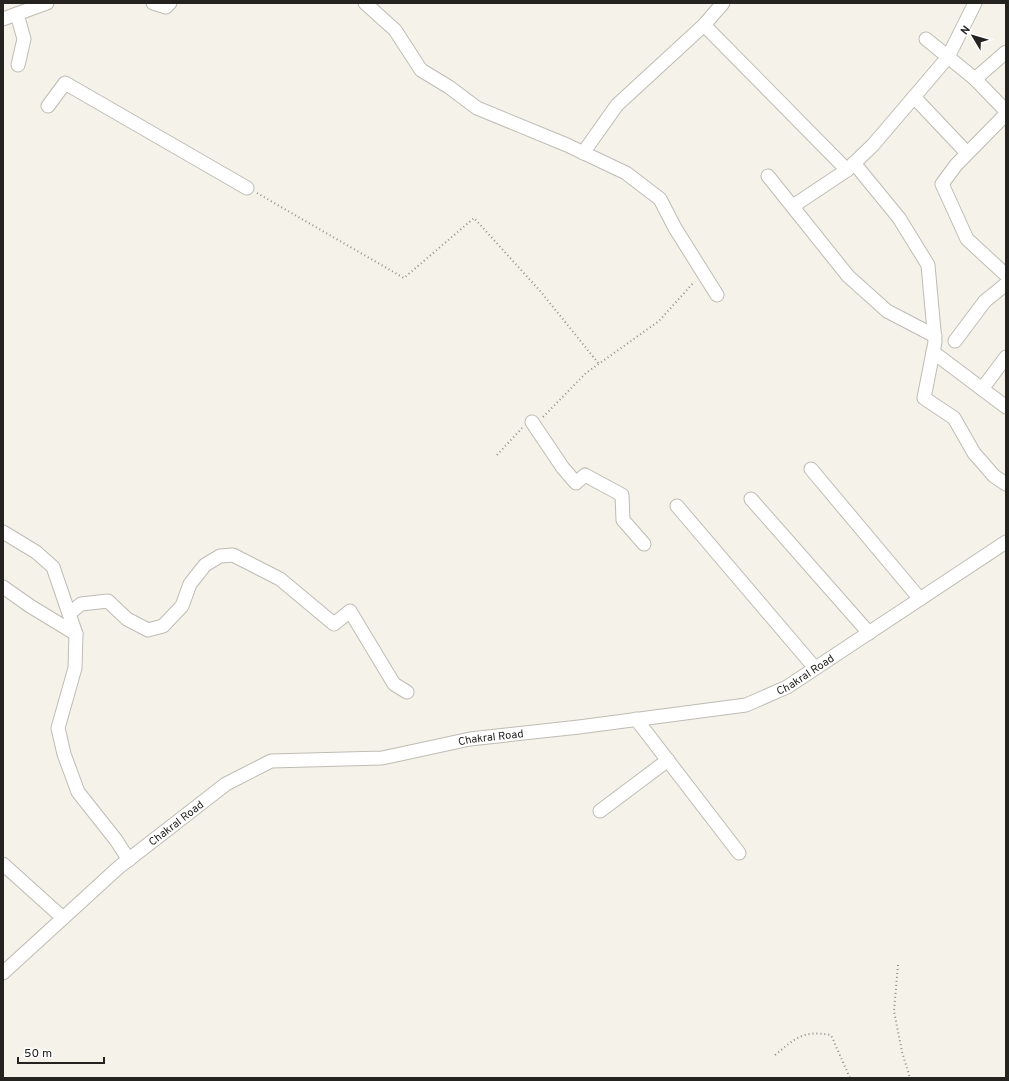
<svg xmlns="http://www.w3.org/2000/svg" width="1009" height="1081" viewBox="0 0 1009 1081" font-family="Overpass,sans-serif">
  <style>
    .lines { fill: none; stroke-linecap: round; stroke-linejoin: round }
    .minor-casing { stroke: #bebcb3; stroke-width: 15 }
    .path { stroke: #918f89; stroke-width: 2; stroke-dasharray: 1 3; stroke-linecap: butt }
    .minor { stroke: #fff; stroke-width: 13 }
    .labels { text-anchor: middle; stroke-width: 3; stroke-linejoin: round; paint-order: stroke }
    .street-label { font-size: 11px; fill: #242320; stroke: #fff }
  </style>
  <rect width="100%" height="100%" fill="#f5f2e9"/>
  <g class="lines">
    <g class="minor-casing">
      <g id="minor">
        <path d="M153 3 166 7 170 3"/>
        <path d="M365 3 395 30 421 70 449 87 477 108 567 145 626 173 660 199 675 228 717 295"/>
        <path d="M17 14 24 39 18 65"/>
        <path d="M3 19 47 3"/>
        <path d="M704 25 847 170"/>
        <path d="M926 39 975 79 1006 111"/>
        <path d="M975 79 1006 52"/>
        <path d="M915 98 967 153"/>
        <path d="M48 106 65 83 247 188"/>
        <path d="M1006 114 956 165 942 184 967 239 1006 275"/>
        <path d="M583 153 617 105 704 25 723 3"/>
        <path d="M854 163 899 218 928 265 935 342 924 398 954 418 974 453 994 476 1006 484"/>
        <path d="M768 176 848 276 887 311 935 336"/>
        <path d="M793 206 847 170 873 145 948 57 975 3"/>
        <path d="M955 341 985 301 1006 284"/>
        <path d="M933 352 1006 407"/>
        <path d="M982 389 1006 357"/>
        <path d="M532 422 563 468 576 483 585 475 622 495 623 520 644 544"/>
        <path d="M811 469 920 599"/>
        <path d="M751 499 869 633"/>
        <path d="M677 506 815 668"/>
        <path d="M3 532 36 552 53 567 76 634 75 668 58 728 64 754 78 792 116 840 129 860"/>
        <path d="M3 587 30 606 76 634"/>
        <path d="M70 613 81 604 108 601 127 619 148 630 163 626 182 606 190 584 205 565 220 556 233 555 280 579 334 624 350 611 394 684 407 692"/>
        <path d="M636 719 739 853"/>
        <path d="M600 811 668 760"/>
        <path d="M3 864 63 918"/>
        <path id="s1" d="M3 973 119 867 226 784 271 761 382 758 470 739 579 727 746 705 787 687 1006 542"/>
      </g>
    </g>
    <g class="path">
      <path d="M257 193 404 278 474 218 541 292 599 364"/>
      <path d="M543 417 586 373 659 321 694 282"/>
      <path d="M497 455 522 428"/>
      <path d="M898 965 894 1011 902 1052 910 1078"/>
      <path d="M775 1055C796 1038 802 1030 831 1035L850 1078"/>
    </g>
    <use href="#minor" class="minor"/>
  </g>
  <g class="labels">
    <g class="street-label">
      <text dy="4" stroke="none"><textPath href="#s1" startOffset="889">Chakral Road</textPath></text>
      <text dy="4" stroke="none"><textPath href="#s1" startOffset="565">Chakral Road</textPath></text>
      <text dy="4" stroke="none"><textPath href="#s1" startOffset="229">Chakral Road</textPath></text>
    </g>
  </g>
  <rect width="1009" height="1081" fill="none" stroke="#242320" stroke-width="8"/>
  <g transform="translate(973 36) rotate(308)" stroke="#ffffff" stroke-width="3" paint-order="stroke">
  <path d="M0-3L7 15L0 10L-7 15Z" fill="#242320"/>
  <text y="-6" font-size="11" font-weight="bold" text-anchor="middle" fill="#242320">N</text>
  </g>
  <path d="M18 1057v6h86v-6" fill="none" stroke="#242320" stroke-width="2"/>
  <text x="24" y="1057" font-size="12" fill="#242320" stroke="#ffffff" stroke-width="3" paint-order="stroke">50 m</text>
</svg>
